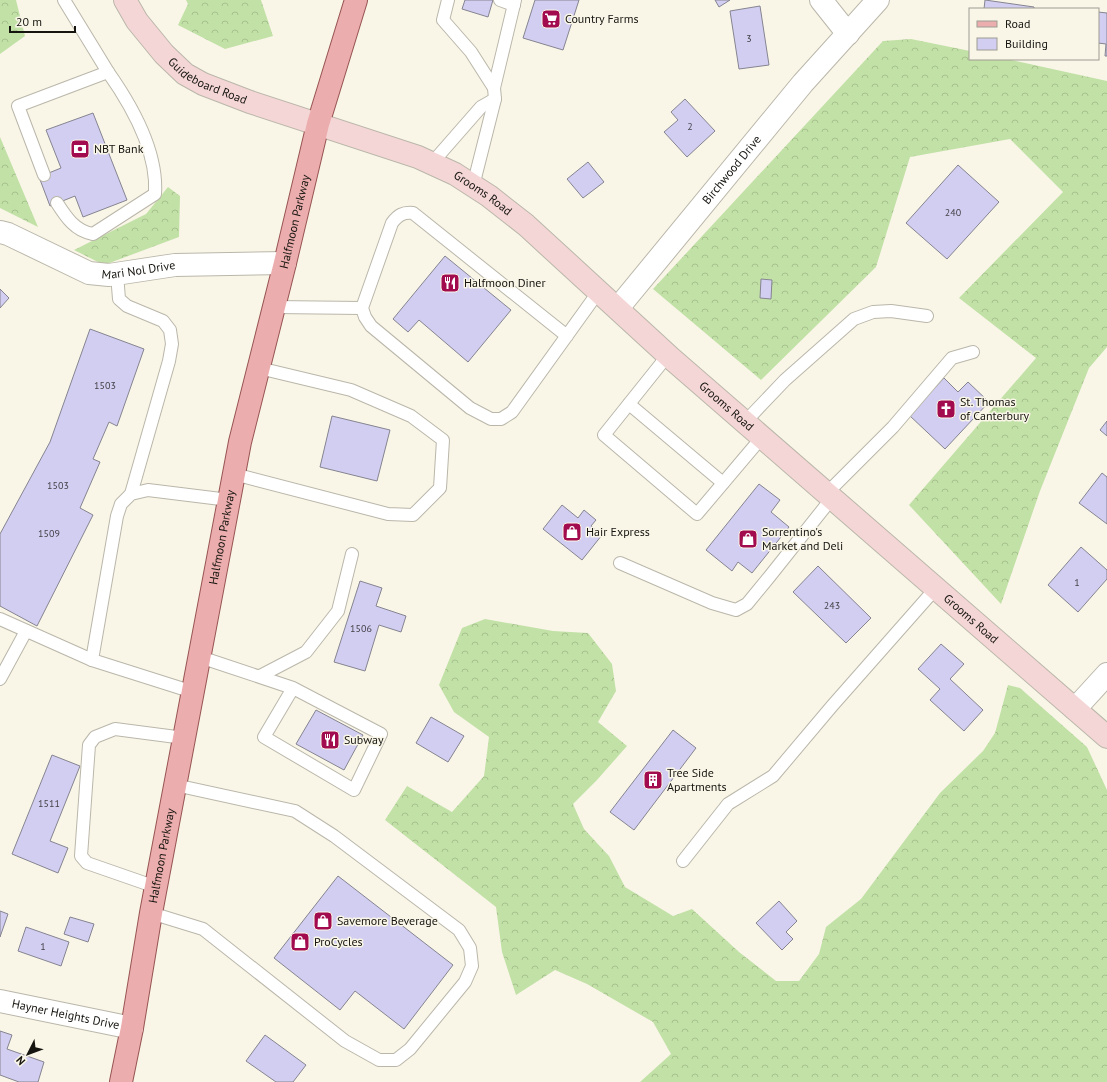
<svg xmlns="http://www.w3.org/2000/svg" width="1107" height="1082" viewBox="0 0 1107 1082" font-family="'PT Sans',sans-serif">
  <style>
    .forest { fill: url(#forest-crowns) }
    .building { fill: #d2cef2; stroke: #858490 }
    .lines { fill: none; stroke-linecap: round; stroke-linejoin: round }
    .lane-casing { stroke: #bab7aa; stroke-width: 14 }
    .street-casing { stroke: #bab7aa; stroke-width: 24 }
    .secondary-casing { stroke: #bab7aa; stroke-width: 24 }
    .primary-casing { stroke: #975452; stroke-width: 24 }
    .lane { stroke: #fff; stroke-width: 12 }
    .street { stroke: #fff; stroke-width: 22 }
    .secondary { stroke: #f5d6d6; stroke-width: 22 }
    .primary { stroke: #ebadad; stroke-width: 22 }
    .labels { text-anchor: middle; stroke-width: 3; stroke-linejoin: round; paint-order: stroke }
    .number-label { font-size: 10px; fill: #444248 }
    .poi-label { font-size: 12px; fill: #15140f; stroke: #f9f6e8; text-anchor: start }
    .street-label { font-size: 12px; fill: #15140f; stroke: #f9f6e8 }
  </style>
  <defs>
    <pattern id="forest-crowns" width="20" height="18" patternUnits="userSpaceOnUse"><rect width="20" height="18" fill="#c2e1a6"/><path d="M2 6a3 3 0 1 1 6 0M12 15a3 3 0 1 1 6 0" fill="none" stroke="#a6c08e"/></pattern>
  </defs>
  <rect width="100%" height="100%" fill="#f9f6e8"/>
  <g class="forest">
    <path d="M0 0H16L25 36 0 54Z"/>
    <path d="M186 0H261L273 36 225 49 178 25 188 4Z"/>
    <path d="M911 39 970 51V59H1007L1107 81V347L1089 368 1040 491 1001 604 909 505 1036 358 959 298 1063 192 1010 139 910 157 876 267 761 380 653 289 883 41Z"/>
    <path d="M0 137 38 227 0 208Z"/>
    <path d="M168 187 180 196 179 237 104 265 74 250 146 214Z"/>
    <path d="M485 619 553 631 588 633 612 664 616 691 598 722 627 746 597 780 573 804 584 829 609 856 625 887 673 916 692 909 739 952 776 981H799L819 954 826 927 861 899 940 793 983 751 995 733 1008 685 1020 688 1087 747 1107 790V1082H640L671 1054 653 1022 587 984 555 970 516 995 502 952 496 907 385 820 407 786 452 812 484 776 489 737 454 712 439 685 462 628Z"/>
  </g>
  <g class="building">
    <path d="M465 0H493L488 17 462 9Z"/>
    <path d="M535 0H579L563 50 523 38Z"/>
    <path d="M715 0H730L719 7Z"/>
    <path d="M985 0 1034 7V9H984Z"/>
    <path d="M760 6 769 65 739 69 730 11Z"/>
    <path d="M1098 12 1107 13V56H1105L1106 44 1098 43Z"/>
    <path d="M685 99 715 131 687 157 664 132 678 120 671 112Z"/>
    <path d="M93 113 127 200 83 217 75 196 50 206 39 177 61 168 46 130Z"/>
    <path d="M588 162 604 182 583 198 567 179Z"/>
    <path d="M958 165 999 202 947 259 906 223Z"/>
    <path d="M445 256 511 310 468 362 419 320 408 332 393 319Z"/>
    <path d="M761 279 772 280 771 299 760 298Z"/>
    <path d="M0 289 9 298 0 308Z"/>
    <path d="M90 329 144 349 117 426 109 422 93 459 100 462 80 508 93 515 37 626 0 606V534L50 442Z"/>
    <path d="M944 378 958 392 968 382 989 402 945 449 909 415Z"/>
    <path d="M332 416 390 430 377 481 320 467Z"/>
    <path d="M1107 421V436L1100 430Z"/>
    <path d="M1102 473 1107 477V524L1079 503Z"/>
    <path d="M759 484 780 500 771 512 789 527 752 573 738 562 732 571 706 550Z"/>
    <path d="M562 505 578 518 584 510 596 520 591 526 602 535 582 560 543 529Z"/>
    <path d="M1081 547 1107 570V579L1078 612 1048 585Z"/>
    <path d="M818 566 871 618 846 643 793 592Z"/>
    <path d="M360 581 382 588 376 606 406 616 401 632 379 625 365 671 334 662Z"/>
    <path d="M941 644 964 664 950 679 983 710 964 731 930 700 940 689 918 669Z"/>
    <path d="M316 710 363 735 344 770 296 744Z"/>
    <path d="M431 717 464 736 448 762 416 743Z"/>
    <path d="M673 730 696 748 634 830 610 812Z"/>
    <path d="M52 755 80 766 50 841 68 848 58 873 12 854Z"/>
    <path d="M338 876 453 965 404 1029 355 991 340 1010 274 958Z"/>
    <path d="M779 901 797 921 786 932 793 939 782 950 756 923Z"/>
    <path d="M0 911 8 914 0 937Z"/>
    <path d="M70 917 94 924 88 942 64 934Z"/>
    <path d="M26 927 69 942 61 966 18 951Z"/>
    <path d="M0 1031 12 1035 7 1049 44 1062 38 1082H19L0 1075Z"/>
    <path d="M265 1035 306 1065 293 1082H276L246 1061Z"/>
  </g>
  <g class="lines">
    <g class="lane-casing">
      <g id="lane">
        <path d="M64 0 108 72"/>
        <path d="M448 0 443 20 471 52 494 88 495 99 473 186"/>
        <path d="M500 0 514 5"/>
        <path d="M494 88 515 0"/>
        <path d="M432 163 481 107 495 99"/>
        <path d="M44 175 18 106 108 72C132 106 158 151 155 194L93 234C75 231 66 217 57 203"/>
        <path d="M117 274 119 299 127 306 163 321 170 330 172 344 169 361 131 494"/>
        <path d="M274 307 362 308"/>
        <path d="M567 336 413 213C403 212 398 215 392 223L362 308 365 317 371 326 470 408 491 419H501L512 412 599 291"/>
        <path d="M668 355 604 435 697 514 762 437"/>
        <path d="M629 404 723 483"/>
        <path d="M745 422 785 380 854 319 873 312 891 311 927 316"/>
        <path d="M234 474 388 514 413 515 440 488 443 440 411 416 351 390 259 368"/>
        <path d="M827 493 893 427 952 358 973 352"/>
        <path d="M620 563 712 603 736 610 747 604 770 576 832 498"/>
        <path d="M0 619 92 660"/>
        <path d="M200 657 293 688 381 734 354 790 264 737 293 688"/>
        <path d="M260 676 306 652 338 611 352 554"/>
        <path d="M0 679 26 631"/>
        <path d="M193 692 92 660 117 516 121 504 131 494 148 490 229 500"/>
        <path d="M683 861 728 804 773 776 832 706 936 588"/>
        <path d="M156 887 87 863 81 856 89 745 95 737 115 729 184 738"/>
        <path d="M151 913 203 929 345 1041 379 1060H396L410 1049 465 982 472 966 470 948 459 930 334 836 295 811 175 785"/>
      </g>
    </g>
    <g class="street-casing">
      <g id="street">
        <path d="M821 0 848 34"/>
        <path id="s1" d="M0 232 8 234 89 273 109 275 175 265 285 263"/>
        <path id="s2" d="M618 308 803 83 878 0"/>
        <path d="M1075 709 1107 674"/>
        <path id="s3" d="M0 1001 132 1028"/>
      </g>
    </g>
    <g class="secondary-casing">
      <g id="secondary">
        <path id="s4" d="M125 0 137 21 164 54 185 74 203 84 250 102 418 157 455 174 489 196 526 225 672 359 1107 737"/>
      </g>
    </g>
    <g class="primary-casing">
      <g id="primary">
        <path id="s5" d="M121 1082 132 1028 151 913 240 442 285 263 318 124 356 0"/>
      </g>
    </g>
    <use href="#lane" class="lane"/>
    <use href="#street" class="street"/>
    <use href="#secondary" class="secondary"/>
    <use href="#primary" class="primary"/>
  </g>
  <defs>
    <g id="supermarket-square" transform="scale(1)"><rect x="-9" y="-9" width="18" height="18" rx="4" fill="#a20c4f" stroke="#f9f6e8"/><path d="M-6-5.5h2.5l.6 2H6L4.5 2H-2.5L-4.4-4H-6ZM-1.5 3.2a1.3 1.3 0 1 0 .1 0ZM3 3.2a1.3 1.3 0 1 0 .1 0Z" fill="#fff"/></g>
    <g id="bank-square" transform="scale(1)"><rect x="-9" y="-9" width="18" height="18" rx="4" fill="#a20c4f" stroke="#f9f6e8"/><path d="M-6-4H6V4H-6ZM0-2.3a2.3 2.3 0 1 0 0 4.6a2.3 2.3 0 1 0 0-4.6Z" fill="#fff"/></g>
    <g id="restaurant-square" transform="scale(1)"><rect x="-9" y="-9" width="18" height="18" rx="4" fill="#a20c4f" stroke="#f9f6e8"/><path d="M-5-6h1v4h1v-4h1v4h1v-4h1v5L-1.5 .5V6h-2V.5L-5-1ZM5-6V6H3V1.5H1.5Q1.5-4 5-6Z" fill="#fff"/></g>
    <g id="church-square" transform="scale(1)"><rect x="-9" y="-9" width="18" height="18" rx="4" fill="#a20c4f" stroke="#f9f6e8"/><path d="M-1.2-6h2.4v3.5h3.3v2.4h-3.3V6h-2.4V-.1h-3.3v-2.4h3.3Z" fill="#fff"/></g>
    <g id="shop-square" transform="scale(1)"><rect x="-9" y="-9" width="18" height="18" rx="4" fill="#a20c4f" stroke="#f9f6e8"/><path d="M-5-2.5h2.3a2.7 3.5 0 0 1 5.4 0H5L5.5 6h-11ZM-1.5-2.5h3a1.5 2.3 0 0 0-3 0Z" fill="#fff"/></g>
    <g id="building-square" transform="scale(1)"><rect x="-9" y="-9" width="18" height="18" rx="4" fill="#a20c4f" stroke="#f9f6e8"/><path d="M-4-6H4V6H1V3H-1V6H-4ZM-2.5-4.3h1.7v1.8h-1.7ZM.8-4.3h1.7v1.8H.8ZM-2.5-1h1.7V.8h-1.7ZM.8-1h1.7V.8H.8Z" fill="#fff"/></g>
  </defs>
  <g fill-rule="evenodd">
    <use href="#supermarket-square" x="551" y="19"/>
    <use href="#bank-square" x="80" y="149"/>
    <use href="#restaurant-square" x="450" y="283"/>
    <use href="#church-square" x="946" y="409"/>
    <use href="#shop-square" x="572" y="532"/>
    <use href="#shop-square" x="748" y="539"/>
    <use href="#restaurant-square" x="330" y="740"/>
    <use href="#building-square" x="653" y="780"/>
    <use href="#shop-square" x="323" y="921"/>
    <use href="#shop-square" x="300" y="942"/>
  </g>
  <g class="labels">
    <g class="number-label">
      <text x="749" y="42">3</text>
      <text x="690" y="130">2</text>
      <text x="953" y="216">240</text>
      <text x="105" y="389">1503</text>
      <text x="58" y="489">1503</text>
      <text x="49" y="537">1509</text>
      <text x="1077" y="586">1</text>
      <text x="832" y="609">243</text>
      <text x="361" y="632">1506</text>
      <text x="49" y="807">1511</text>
      <text x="43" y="950">1</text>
    </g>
    <g class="poi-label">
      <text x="565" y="23">Country Farms</text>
      <text x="94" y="153">NBT Bank</text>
      <text x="464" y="287">Halfmoon Diner</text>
      <text x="960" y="406">St. Thomas<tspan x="960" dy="14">of Canterbury</tspan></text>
      <text x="586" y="536">Hair Express</text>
      <text x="762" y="536">Sorrentino's<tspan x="762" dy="14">Market and Deli</tspan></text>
      <text x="344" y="744">Subway</text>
      <text x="667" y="777">Tree Side<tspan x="667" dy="14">Apartments</tspan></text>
      <text x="337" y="925">Savemore Beverage</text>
      <text x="314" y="946">ProCycles</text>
    </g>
    <g class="street-label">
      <text dy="4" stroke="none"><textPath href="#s4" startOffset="119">Guideboard Road</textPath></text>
      <text dy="4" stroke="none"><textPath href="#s2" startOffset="179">Birchwood Drive</textPath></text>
      <text dy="4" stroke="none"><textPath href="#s4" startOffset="418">Grooms Road</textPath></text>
      <text dy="4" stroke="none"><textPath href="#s5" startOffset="878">Halfmoon Parkway</textPath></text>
      <text dy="4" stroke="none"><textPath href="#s1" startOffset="148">Mari Nol Drive</textPath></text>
      <text dy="4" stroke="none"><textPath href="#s4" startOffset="742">Grooms Road</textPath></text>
      <text dy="4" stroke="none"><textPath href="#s5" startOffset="554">Halfmoon Parkway</textPath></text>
      <text dy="4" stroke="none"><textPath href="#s4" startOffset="1066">Grooms Road</textPath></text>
      <text dy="4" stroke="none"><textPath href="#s5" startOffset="230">Halfmoon Parkway</textPath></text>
      <text dy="4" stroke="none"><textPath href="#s3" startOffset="67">Hayner Heights Drive</textPath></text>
    </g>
  </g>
  <rect x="969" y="8" width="130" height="52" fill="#f9f6e8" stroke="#9e9c91"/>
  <rect x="977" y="21" width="20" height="6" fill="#ebadad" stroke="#9e9c91"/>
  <text x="1005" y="28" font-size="12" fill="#15140f">Road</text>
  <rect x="977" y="38" width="20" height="12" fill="#d2cef2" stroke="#9e9c91"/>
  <text x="1005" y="48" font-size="12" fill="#15140f">Building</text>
  <g transform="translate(28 1054) rotate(228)" stroke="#f9f6e8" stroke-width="3" paint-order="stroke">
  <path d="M0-3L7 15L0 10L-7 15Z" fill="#15140f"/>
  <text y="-6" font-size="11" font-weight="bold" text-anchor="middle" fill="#15140f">N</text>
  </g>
  <path d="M10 26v6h65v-6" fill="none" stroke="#15140f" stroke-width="2"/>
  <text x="16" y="26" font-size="12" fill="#15140f" stroke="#f9f6e8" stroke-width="3" paint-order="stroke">20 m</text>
</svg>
